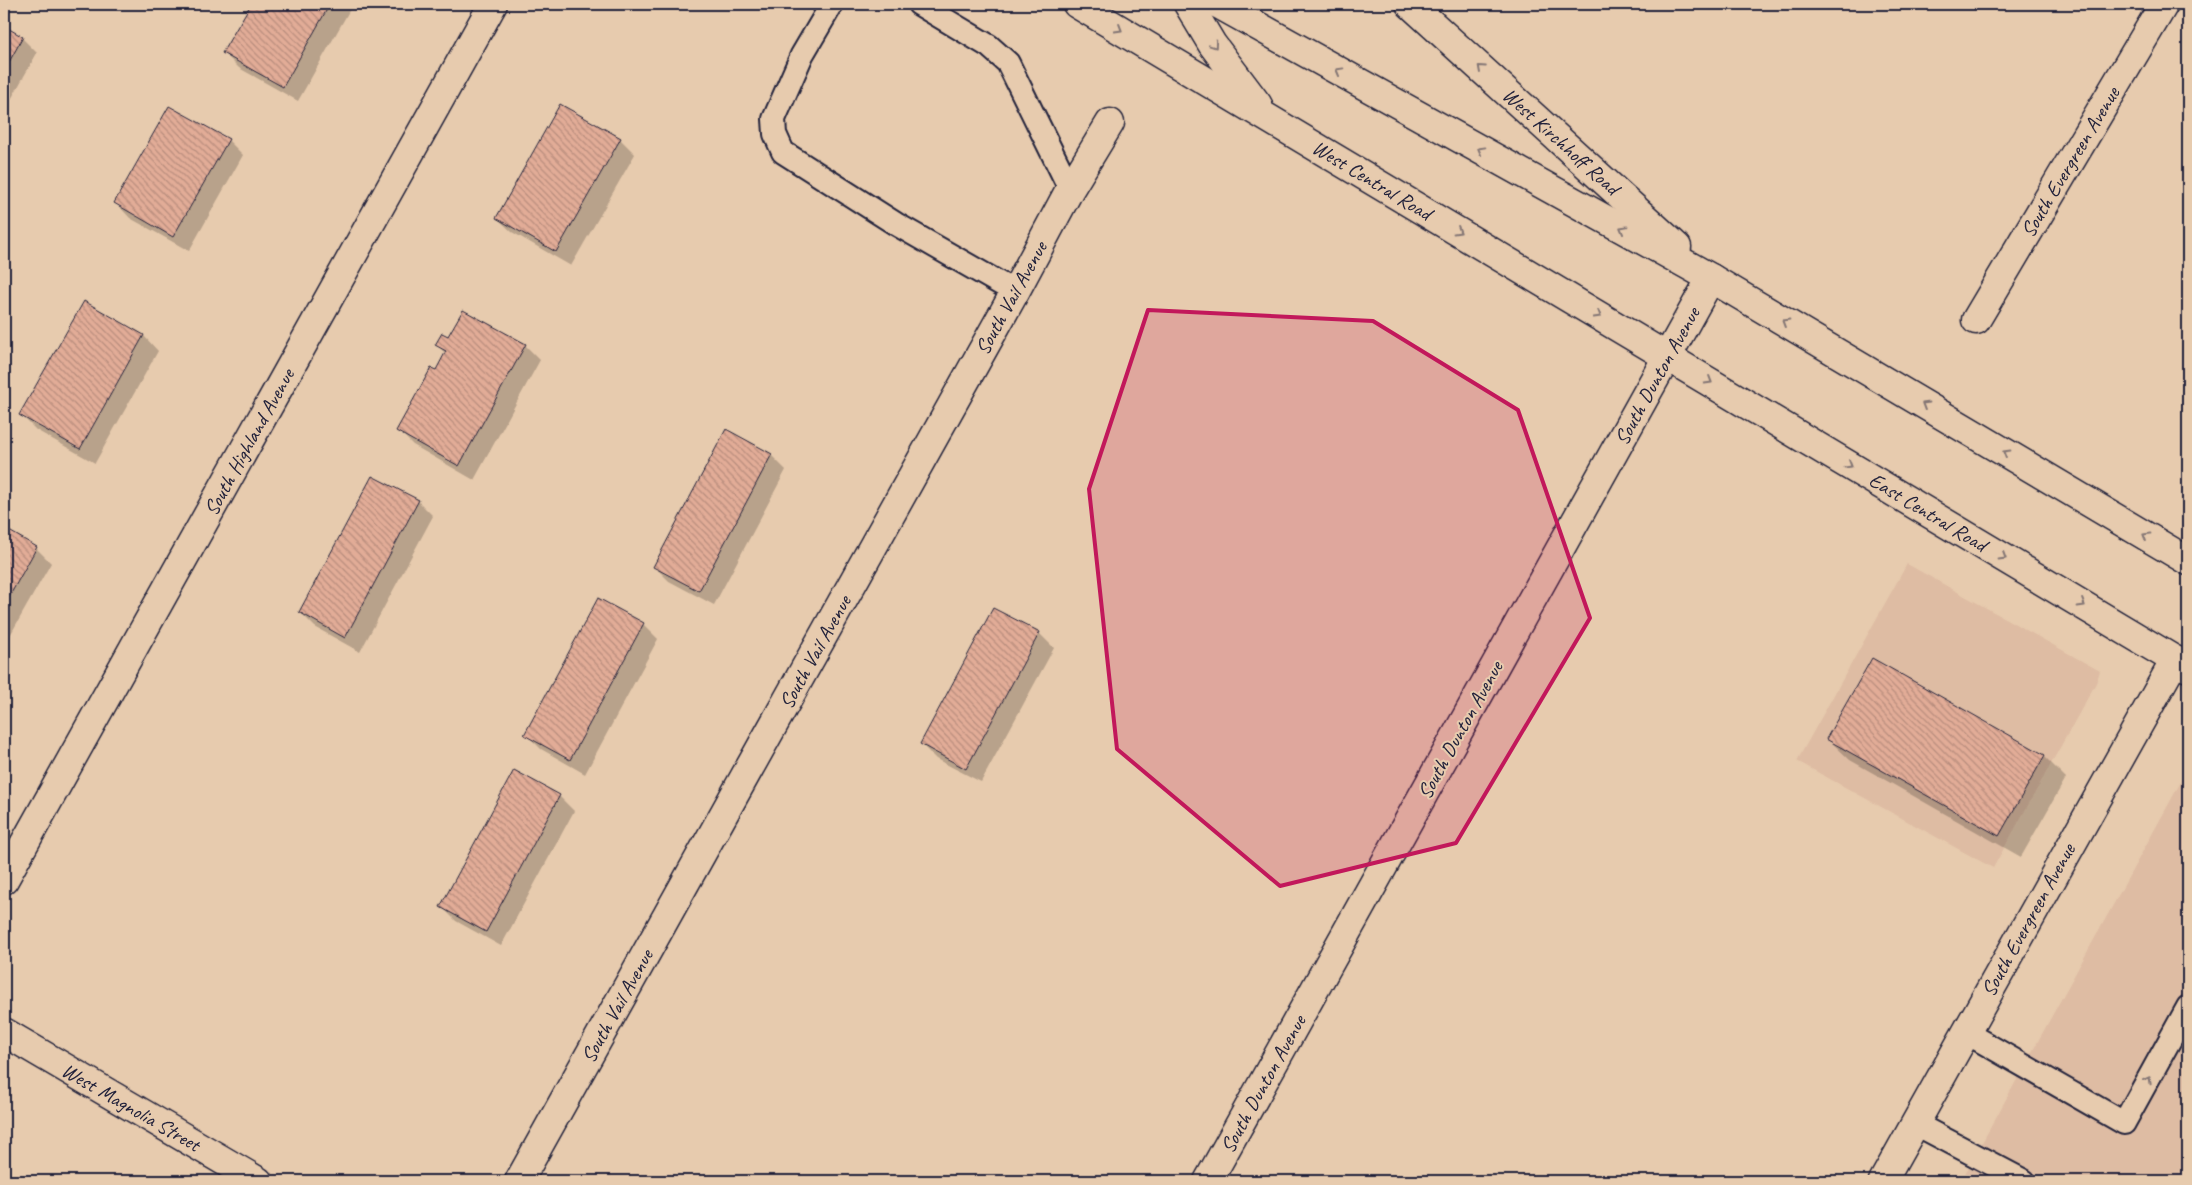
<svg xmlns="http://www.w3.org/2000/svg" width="2192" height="1185" viewBox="0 0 2192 1185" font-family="Caveat,sans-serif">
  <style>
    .built { fill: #debca3 }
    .shadow { fill: #0003 }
    .building { fill: url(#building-back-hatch); stroke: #22223b }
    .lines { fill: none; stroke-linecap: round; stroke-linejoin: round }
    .service-casing { stroke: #22223b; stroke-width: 26 }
    .minor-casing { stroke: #22223b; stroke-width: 31 }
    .secondary-casing { stroke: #22223b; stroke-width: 31 }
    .service { stroke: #e7cbae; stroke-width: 22 }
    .minor { stroke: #e7cbae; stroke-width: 28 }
    .secondary { stroke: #e7cbae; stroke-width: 28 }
    .oneway { stroke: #847674 }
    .marked { fill: #c2185b; fill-opacity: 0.2; stroke: #c2185b; stroke-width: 4; stroke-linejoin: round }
    .labels { text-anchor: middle; stroke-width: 4; stroke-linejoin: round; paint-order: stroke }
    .street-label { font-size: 21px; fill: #22223b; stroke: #e7cbae }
  </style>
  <defs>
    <pattern id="building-back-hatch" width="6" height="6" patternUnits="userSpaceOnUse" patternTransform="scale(1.25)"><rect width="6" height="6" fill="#e2ac97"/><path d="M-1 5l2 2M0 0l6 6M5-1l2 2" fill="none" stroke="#b78c7c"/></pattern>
  </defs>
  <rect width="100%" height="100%" fill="#e7cbae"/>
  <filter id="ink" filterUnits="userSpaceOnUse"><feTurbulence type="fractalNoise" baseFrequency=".02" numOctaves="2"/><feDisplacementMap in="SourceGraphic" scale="10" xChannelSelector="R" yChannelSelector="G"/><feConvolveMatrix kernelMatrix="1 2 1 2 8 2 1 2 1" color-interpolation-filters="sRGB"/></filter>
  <g filter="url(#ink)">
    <g class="built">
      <path d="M1907 564 2100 671 2096 683 1993 868 1797 761Z"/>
      <path d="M2188 769V1181H1961Z"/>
    </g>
    <g class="shadow">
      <path d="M252 4H353L298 101 239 68 224 53Z"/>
      <path d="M4 27 22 38 37 53 4 112Z"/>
      <path d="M620 139 635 154 571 266 512 232 497 218Z"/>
      <path d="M228 140 243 155 189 251 130 218 116 203Z"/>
      <path d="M85 303 144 336 158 351 95 463 36 430 21 415Z"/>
      <path d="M449 338 525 345 540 360 474 480 413 445 398 430 446 354 437 345Z"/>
      <path d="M727 431 771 455 786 470 714 605 669 581 654 566Z"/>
      <path d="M418 501 433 516 360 652 315 627 300 612Z"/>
      <path d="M4 529 36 548 51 563 4 646Z"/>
      <path d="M643 624 658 639 585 774 541 749 526 734Z"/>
      <path d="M1039 633 1054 648 981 782 936 759 921 744Z"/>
      <path d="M1828 739 2044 756 2066 778 2021 857 1850 760Z"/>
      <path d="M559 796 574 811 501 946 456 921 442 907Z"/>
    </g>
    <g class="building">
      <path d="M251 4H330L283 87 222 53Z"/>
      <path d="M4 26 23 37 4 71Z"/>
      <path d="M560 104 621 138 556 252 496 218Z"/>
      <path d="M169 106 229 139 173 237 114 203Z"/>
      <path d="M84 301 144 335 80 449 19 415Z"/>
      <path d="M463 310 526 344 459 466 396 431 431 368 436 370 446 351 435 345 442 333 448 336Z"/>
      <path d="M726 429 772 454 699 591 653 567Z"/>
      <path d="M372 476 419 500 345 638 299 612Z"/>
      <path d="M4 528 37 547 4 606Z"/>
      <path d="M598 598 644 623 570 760 524 735Z"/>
      <path d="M993 608 1040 632 966 769 920 744Z"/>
      <path d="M1872 658 2045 755 1999 836 1826 739Z"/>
      <path d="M514 770 560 795 486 932 440 907Z"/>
    </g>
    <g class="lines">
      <g class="service-casing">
        <g id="service">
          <path d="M832 4 802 55 774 119 775 134 783 152 896 224 1015 292"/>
          <path d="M919 4 989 46 1008 63 1070 189"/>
          <path d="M1965 1032 2124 1123 2188 1007"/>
          <path d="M1914 1123 2024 1181"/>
        </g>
      </g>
      <g class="minor-casing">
        <g id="minor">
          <path d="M1976 320 2164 4"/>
          <path d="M4 880 493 4"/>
          <path d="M4 1032 258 1181"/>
          <path d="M519 1181 1015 292 1070 189 1110 123"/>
          <path d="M1208 1181 1711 278"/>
          <path d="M1883 1181 2175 660"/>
        </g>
      </g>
      <g class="secondary-casing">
        <g id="secondary">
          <path d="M1077 4 2188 668"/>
          <path d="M1188 4 1212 44 1258 105"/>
          <path d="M1218 4 1711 278 2188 561"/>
          <path d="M1410 4 1677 247"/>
        </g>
      </g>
      <use href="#service" class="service"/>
      <use href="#minor" class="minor"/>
      <use href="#secondary" class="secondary"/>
    </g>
    <defs><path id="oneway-chevron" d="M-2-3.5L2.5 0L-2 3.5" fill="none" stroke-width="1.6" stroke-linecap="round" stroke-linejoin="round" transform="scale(1.25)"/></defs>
    <g class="oneway">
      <use href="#oneway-chevron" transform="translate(1119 29) rotate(31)"/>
      <use href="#oneway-chevron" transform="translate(1214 45) rotate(56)"/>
      <use href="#oneway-chevron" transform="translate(1481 68) rotate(-138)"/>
      <use href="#oneway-chevron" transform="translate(1339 71) rotate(-151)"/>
      <use href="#oneway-chevron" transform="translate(1481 150) rotate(-151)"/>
      <use href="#oneway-chevron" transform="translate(1623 229) rotate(-151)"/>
      <use href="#oneway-chevron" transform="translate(1458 231) rotate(31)"/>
      <use href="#oneway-chevron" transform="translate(1598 315) rotate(31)"/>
      <use href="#oneway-chevron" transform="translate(1785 322) rotate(-149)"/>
      <use href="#oneway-chevron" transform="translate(1709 381) rotate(31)"/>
      <use href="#oneway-chevron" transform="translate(1925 405) rotate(-149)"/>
      <use href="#oneway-chevron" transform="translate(2006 453) rotate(-149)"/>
      <use href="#oneway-chevron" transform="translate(1849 465) rotate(31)"/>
      <use href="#oneway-chevron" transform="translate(2146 536) rotate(-149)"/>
      <use href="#oneway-chevron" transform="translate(2003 557) rotate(31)"/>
      <use href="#oneway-chevron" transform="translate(2082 604) rotate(31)"/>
      <use href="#oneway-chevron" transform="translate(2148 1080) rotate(-61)"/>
    </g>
  </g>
  <path class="marked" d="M1148 310 1373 321 1518 410 1590 618 1456 843 1280 886 1117 749 1089 489Z"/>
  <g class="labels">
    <g class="street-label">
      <text transform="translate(1561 141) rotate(42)" y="7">West Kirchhoff Road</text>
      <text transform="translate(2070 162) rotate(-59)" y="7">South Evergreen Avenue</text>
      <text transform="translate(1372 180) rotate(31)" y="7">West Central Road</text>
      <text transform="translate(1011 298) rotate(-61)" y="7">South Vail Avenue</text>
      <text transform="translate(1657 376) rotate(-61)" y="7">South Dunton Avenue</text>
      <text transform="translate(249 442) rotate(-61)" y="7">South Highland Avenue</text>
      <text transform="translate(1928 512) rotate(31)" y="7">East Central Road</text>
      <text transform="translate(815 652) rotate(-61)" y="7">South Vail Avenue</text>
      <text transform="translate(1460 730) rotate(-61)" y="7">South Dunton Avenue</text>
      <text transform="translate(2028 920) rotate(-61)" y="7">South Evergreen Avenue</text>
      <text transform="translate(617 1006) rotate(-61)" y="7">South Vail Avenue</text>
      <text transform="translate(1263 1084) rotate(-61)" y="7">South Dunton Avenue</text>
      <text transform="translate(131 1107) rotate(30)" y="7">West Magnolia Street</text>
    </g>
  </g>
  <rect width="2192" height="1185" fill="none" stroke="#e7cbae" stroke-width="20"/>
  <rect x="10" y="10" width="2172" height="1165" fill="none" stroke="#22223b" stroke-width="2" filter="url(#ink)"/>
</svg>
